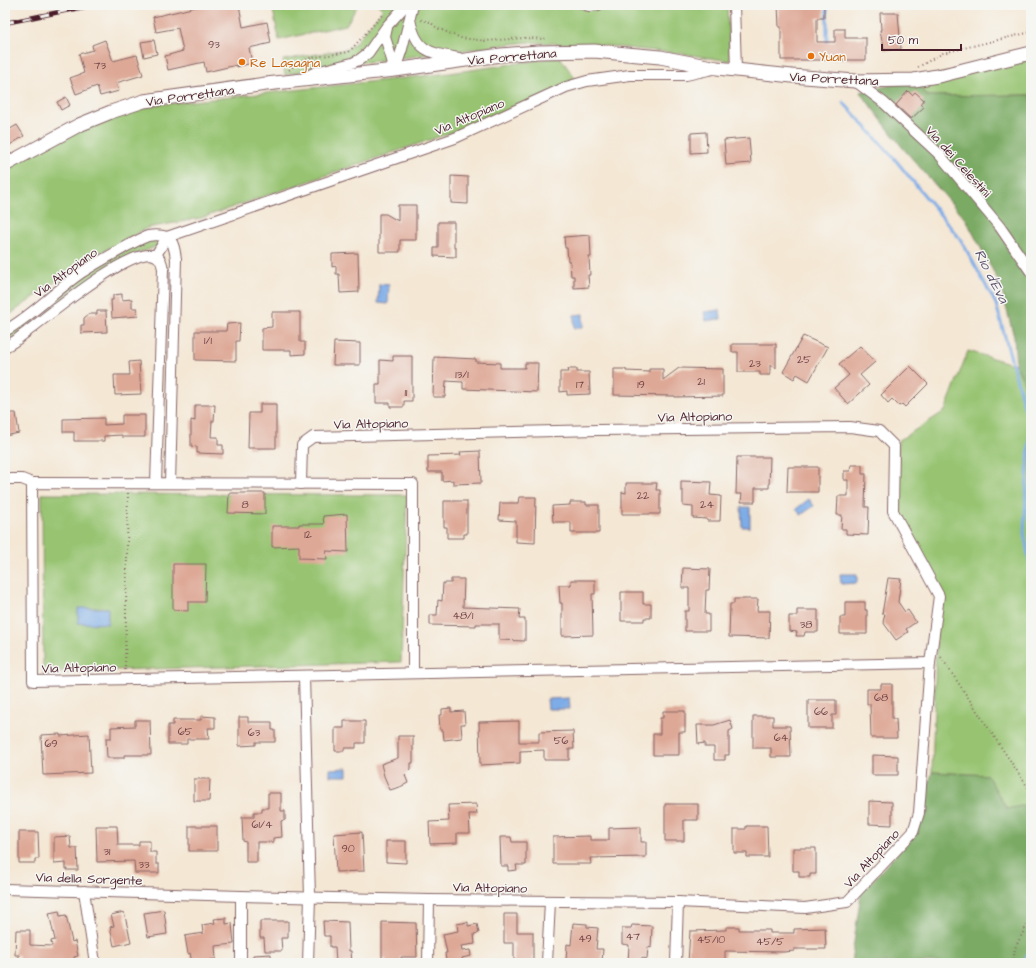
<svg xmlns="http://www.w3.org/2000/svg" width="1036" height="968" viewBox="0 0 1036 968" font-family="'Architects Daughter',sans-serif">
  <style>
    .green { fill: #98c472; stroke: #71724e }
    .forest { fill: #7aaa64; stroke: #626448 }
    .water { fill: #7dace7; stroke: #646689 }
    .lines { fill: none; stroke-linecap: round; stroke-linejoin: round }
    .stream { stroke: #7dace7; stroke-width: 3 }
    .building { fill: #dea896 }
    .minor-casing { stroke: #866566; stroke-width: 12 }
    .major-casing { stroke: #866566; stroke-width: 15 }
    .path { stroke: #866566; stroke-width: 2; stroke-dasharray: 1 3; stroke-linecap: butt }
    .minor { stroke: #fff; stroke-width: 10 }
    .major { stroke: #fff; stroke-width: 13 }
    .rail-casing { stroke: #4a1f2b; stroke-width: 4.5 }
    .rail { stroke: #f6f6f2; stroke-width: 3; stroke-dasharray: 9; stroke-linecap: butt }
    .food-dot { fill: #e8710a; stroke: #f6f6f2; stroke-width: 1.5 }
    .labels { text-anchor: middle; stroke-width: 3; stroke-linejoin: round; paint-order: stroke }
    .number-label { font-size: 11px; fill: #6f4146 }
    .street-label { font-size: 13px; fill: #4a1f2b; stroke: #f6f6f2 }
    .food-label { font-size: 13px; fill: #c56008; stroke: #f6f6f2; text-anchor: start }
    .water-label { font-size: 14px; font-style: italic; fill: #5c506d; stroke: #f6f6f2 }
  </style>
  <rect width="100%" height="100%" fill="#f6f6f2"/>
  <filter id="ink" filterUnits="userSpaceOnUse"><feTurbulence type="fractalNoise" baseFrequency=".025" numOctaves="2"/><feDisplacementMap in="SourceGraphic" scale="8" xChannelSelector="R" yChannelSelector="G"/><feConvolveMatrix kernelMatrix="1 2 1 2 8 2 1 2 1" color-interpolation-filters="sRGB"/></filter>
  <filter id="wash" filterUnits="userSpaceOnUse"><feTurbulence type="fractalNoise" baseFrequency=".012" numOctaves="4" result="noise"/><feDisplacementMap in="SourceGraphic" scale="16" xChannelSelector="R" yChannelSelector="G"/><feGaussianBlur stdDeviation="0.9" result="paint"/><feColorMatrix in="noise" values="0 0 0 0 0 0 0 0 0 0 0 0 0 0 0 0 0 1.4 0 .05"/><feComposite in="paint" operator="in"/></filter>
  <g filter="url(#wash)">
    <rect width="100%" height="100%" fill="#f4e7d4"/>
    <g class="green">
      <path d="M272 5H358L346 25 279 40Z"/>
      <path d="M378 5H727L730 61 684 54 607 46 527 42 369 62 349 61 285 75 283 60 347 49 355 43 383 9Z"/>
      <path d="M1031 53V95L927 96 914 80Z"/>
      <path d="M560 57 576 80 509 113 201 218 147 228 83 262 5 318V165L92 117 157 105 450 73Z"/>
      <path d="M159 240 158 244 153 248 129 256 101 271 73 291 32 323 5 342V334L77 280 115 255 147 241Z"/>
      <path d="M968 351 1016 365 1026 387 1031 404V804L1007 809 987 775 932 772 938 588 898 519V441L945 411Z"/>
      <path d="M42 494 407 495 401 662 43 672Z"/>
    </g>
    <g class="forest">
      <path d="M914 80 927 96 1031 95V404L1026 387 1016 365 1014 337 1000 284 966 220 902 147 860 92Z"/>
      <path d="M932 772 987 775 1007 809 1031 804V963H851L861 893 917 831Z"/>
    </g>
    <g class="water">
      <path d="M379 284 389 285 388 304 378 303Z"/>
      <path d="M720 310 721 319 706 321 704 312Z"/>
      <path d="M583 314V328H574V315Z"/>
      <path d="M809 499 814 506 801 515 796 509Z"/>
      <path d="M741 507H750V527H742Z"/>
      <path d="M840 574H857V583L841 584Z"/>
      <path d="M78 608H108V624L78 623Z"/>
      <path d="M569 698 570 709H548L547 699Z"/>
      <path d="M347 768V776H330V769Z"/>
    </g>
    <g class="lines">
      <g class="stream">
        <path d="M827 5V46"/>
        <path d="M843 102 893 157 961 240 996 304 1030 428 1024 532 1031 572"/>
        <path d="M1025 963 1026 959 1031 946"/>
      </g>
    </g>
    <g id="blocks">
      <g class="building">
        <path d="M205 5H239L243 27 267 22 271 43 249 48 252 63 237 67V65L206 72 204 62 168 70 165 56 183 51 178 28 156 32 153 17Z"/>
        <path d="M778 5H824V18H817V42H835V29H845V38H866V60H781V27H779Z"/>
        <path d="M880 13H898L901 49 884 50 883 42 882 41 880 30H881Z"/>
        <path d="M105 40 113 61 137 55 143 75 116 83 119 91 100 96 97 86 76 94 70 78 84 73 79 54 93 50 92 45Z"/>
        <path d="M154 40 157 54 144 57 141 42Z"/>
        <path d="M908 91 912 95 915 92 924 100 921 104 924 107 911 119 896 105Z"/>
        <path d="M66 97 70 105 61 110 57 102Z"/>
        <path d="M17 125 24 136 5 148V132Z"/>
        <path d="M706 132 707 152 691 153V133Z"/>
        <path d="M749 138 751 163 726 165 724 140Z"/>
        <path d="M451 176 468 177V204L451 203Z"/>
        <path d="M398 205H416V240H400V252H379V214H386L398 221Z"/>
        <path d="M438 222H454V248H456V257L434 256V248H438Z"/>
        <path d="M590 235 591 257H589L590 275H588L589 287 574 288V276H571L570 261H568L567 248H565L564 237Z"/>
        <path d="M358 253 359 292 340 293 339 274H336V266L332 267V254Z"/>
        <path d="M122 294V300L132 299V308H137L138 316 112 318 111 300H113V295Z"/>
        <path d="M97 311H106L107 332 81 333V325H84V318L89 314H97Z"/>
        <path d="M272 312H300V342H305V354L291 355V350H262V328L272 327Z"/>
        <path d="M240 323 239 341H236V361L195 360V331H226L227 324Z"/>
        <path d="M803 336 828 347 809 381 797 374 794 379 783 372Z"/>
        <path d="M334 342 360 343V365H333Z"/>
        <path d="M732 344H776V368L770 365V375H760V372H738V352H732Z"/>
        <path d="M860 346 875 362 860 375 869 385 848 404 834 388 849 375 839 364Z"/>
        <path d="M393 356H412V401H404V407H390V403H376V384H380V360L393 361Z"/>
        <path d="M434 357 476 359V362L500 363V368H525V363H538L537 392 463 389V382L446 381 445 397H433Z"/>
        <path d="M139 361 141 394 115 395 114 375H130L129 362Z"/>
        <path d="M910 366 928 384 905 407 902 404 899 406 892 399 888 403 881 395Z"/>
        <path d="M679 368 723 369V396L675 397V396L614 395V369H626V371L649 372V369H663V380Z"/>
        <path d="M568 369H577V372H589L590 394 567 395V391L560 392V372H569Z"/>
        <path d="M260 404H276V448H248L249 413H260Z"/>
        <path d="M195 405H215L214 421H212L211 437H218V445H223V454L197 453V447L191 446V420L195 421Z"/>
        <path d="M5 413H16L19 433 5 436Z"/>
        <path d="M122 415H145V437H122V435L104 436V441H74V432H63V419L104 418V425L122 424Z"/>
        <path d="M480 451 481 483 453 484V480L442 481V472H428V456L461 455 460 452Z"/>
        <path d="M737 457H770L769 488H755V502H741L742 494H736Z"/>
        <path d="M851 465H862V474H866L865 507H869L868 535 846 534V529H841L842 515H837L838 496H848V480H844V471H850Z"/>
        <path d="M788 467H818V492H787Z"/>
        <path d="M681 481 711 482 710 495 721 496 720 521H707V519L693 518V507L683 506V491H681Z"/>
        <path d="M626 483H657L656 490H660V514H622V492L626 493Z"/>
        <path d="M229 493H265V514L228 513Z"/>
        <path d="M519 497H536L535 543 516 542V521L499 520 500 503H518Z"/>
        <path d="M444 501H467V534H464V538H447V527H444Z"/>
        <path d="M570 502H586V505H599V533H571V522H553L552 506 570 505Z"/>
        <path d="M347 514 348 552 326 551 327 559 299 558V546L272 547V526H299V524H324L323 516Z"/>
        <path d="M173 564H206L205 602H188V611L173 610Z"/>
        <path d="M683 568 710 569 709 590H706L705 614H709V631H685V611H689V588H682Z"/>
        <path d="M888 578 901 579 898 602 905 612 908 610 916 622 906 629 908 632 896 640 883 622 885 614H882Z"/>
        <path d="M451 579H464L463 607 520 609 519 619H525V641L499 640V624H476V626L430 625V615H437L438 600 442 601 443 583H451Z"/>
        <path d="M571 580H595V594H592L593 635 562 636V603H560L559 585H571Z"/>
        <path d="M621 592H643V604H651V618H644V621H621Z"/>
        <path d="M734 599H758L757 611H770L769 638 729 637 730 604H734Z"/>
        <path d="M845 602H865V610H867V634H840V617H845Z"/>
        <path d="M797 610H818V632H805L804 636H796L797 632 789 631V616H797Z"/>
        <path d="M881 684H892V719H896L897 738H871L870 704H867V689H881Z"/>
        <path d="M808 700H836V715H832V728H808Z"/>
        <path d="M451 708V712L464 711 465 724H461L462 738 444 740 443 730H440L439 715H442V709Z"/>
        <path d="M663 711H685V732H679V755H653V734H660V718H663Z"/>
        <path d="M201 716 215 717V728H208L209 739H187V744H168V725H173V720H201Z"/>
        <path d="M753 716H773V726H790L791 757H771V748H753Z"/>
        <path d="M239 717H248V722H272V730H275V742H256V745L239 746Z"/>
        <path d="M135 720H150L151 755H124V758H107L106 738H111V727L135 726Z"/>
        <path d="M730 720 733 729 729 731V755H725V760H714V747H705V743L698 744 697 725H714Z"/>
        <path d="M344 721H365V743H356V748H344V751H335V728H344Z"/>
        <path d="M519 721V742H539V732L573 731 574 749H569V760H544V750L520 751V763L480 765 479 722Z"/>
        <path d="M60 734V736L89 734 91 773 43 775 41 735Z"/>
        <path d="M398 736H413V763H411V769L405 775 408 783 400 787 390 790 384 776 381 764 398 758Z"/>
        <path d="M872 755 898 756V775H872Z"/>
        <path d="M194 779H210L209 801H194Z"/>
        <path d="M268 793H281V811H285V820L281 821 282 837 273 838V842H257V862H246V842L243 841 242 817H254V812H262V808H268Z"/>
        <path d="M869 801 892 802V825L869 824Z"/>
        <path d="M476 804 477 814H469L470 833H457V843L430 844 429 822 449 821 448 805Z"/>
        <path d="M665 804H698V820H684V841H665Z"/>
        <path d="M96 826H117L118 845H139V841H150V852H156V864H159V873H135L134 861 97 862Z"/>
        <rect x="189" y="826" width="28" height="25"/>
        <path d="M746 826H767L768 857H747V853H734V829H746Z"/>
        <path d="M641 827V842H646V857L590 858 591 864H553V837L590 836V840H609V828Z"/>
        <path d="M19 832H38L39 859H35V863H19Z"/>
        <path d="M362 832 364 871 336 872 334 834Z"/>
        <path d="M70 836 71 848H77L78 870H66V863L54 864V837Z"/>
        <path d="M500 837H511L512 842H526V865H516L517 870 508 871V866H501Z"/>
        <path d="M386 841H406V863L386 862Z"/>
        <path d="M793 848H816V874H810V877H799V871H793Z"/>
        <path d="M164 910 167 934 148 937 144 913Z"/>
        <path d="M59 911 60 916 66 915 72 942 75 941 78 956 74 957 75 963H18L19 955H15L16 930H30V945L52 946 51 941 55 940 49 913Z"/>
        <path d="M124 912 131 942 114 946 110 927 114 926 111 915Z"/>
        <path d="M504 914H517V932H533V963H514V943H504Z"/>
        <path d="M226 918V924L232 923 234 944 215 946 216 959 210 960 211 963H192L190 953 188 954 185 936 203 933 202 925 215 923 214 919Z"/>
        <path d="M260 921H288V938H281L282 951H265L264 938H260Z"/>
        <path d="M323 921 348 922 349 951H351L352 963H336L335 947H330V936H324Z"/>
        <path d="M382 922 416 923 417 957H401V963H386V959H382Z"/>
        <path d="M468 922V926L477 924 479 933 474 934 475 944 461 946 462 951 470 950 471 956 462 958 463 963H449V961H446L445 953H447L443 934 458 931 457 924Z"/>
        <path d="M573 923 587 924V927L598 928 596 949H603L602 962 580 961V963L566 962 567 944 571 945Z"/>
        <path d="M632 925 652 926 651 948 648 947 647 959 641 958V963H628L629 945 622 944V928H631Z"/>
        <path d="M726 927H739V930H770V933H794V929L825 928 826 949H794V951L784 952 725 951V963H688L690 931 726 930Z"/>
        <path d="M271 954V963H253V955Z"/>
      </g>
    </g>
  </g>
  <g filter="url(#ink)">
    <use href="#blocks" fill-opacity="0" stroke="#866566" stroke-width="1"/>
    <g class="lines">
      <g class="minor-casing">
        <g id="minor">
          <path d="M585 5 589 6 598 5"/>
          <path d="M734 5 736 70"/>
          <path d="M410 19C416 52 430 53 459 58"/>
          <path d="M387 28 385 37 395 70"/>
          <path d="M395 70 402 49 413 5"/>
          <path d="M305 77 316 72 352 63 359 60 368 53 387 26 406 5"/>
          <path d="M855 81 883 102 939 154 1000 227 1031 272"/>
          <path d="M156 255 167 237 455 138 566 87 587 81 630 75H686L713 69"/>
          <path d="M5 331C33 315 55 291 81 273 96 263 113 254 129 245 135 242 142 238 148 236 154 235 161 235 167 237 174 241 175 252 176 259L170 483"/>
          <path d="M5 347C10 344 16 341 20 337 41 322 133 243 156 256 161 258 162 264 163 269L156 483"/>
          <path d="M5 479H22L32 483"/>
          <path d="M413 673V484L32 483 33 681 930 663"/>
          <path d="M304 676 310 897 308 963"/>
          <path d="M5 889 241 896 429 900 678 902 805 908 847 902 913 832 919 813 930 663 939 596 893 511 894 446 879 431 850 427 598 430 313 437 302 445 301 484"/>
          <path d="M84 891 95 963"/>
          <path d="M241 963V896"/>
          <path d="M428 963 429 900"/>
          <path d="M547 963 550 901"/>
          <path d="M676 963 678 902"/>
        </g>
      </g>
      <g class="major-casing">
        <path id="major" d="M5 165 79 125 111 112 144 101 266 84 395 70 501 55 538 52 594 51 660 57 717 68 792 76 855 81 914 80 943 75 1031 53"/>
      </g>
      <g class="path">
        <path d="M421 20 430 22 437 28 461 38 486 41 523 38 548 39"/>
        <path d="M918 67 943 53 1031 32"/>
        <path d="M289 70 298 63 310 58 349 52 383 14"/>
        <path d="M941 657 1031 792"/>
        <path d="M125 670 128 492"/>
        <path d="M1013 963 1015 948 1031 917"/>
      </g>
      <use href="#minor" class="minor"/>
      <use href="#major" class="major"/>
      <g class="rail-casing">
        <path id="rail" d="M5 23 94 5"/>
      </g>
      <use href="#rail" class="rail"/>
    </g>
  </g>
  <g class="food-dot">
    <circle cx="811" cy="56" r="4"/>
    <circle cx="242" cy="62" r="4"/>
  </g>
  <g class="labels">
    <g class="number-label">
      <text x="214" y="48">93</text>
      <text x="100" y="69">73</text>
      <text x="208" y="344">1/1</text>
      <text x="804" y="363">25</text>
      <text x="755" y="367">23</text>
      <text x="462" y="378">13/1</text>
      <text x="701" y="385">21</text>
      <text x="580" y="388">17</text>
      <text x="641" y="388">19</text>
      <text x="406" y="396">11</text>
      <text x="643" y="499">22</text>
      <text x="245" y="508">8</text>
      <text x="707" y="508">24</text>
      <text x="308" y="538">12</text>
      <text x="463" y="619">48/1</text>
      <text x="806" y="628">38</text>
      <text x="881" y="701">68</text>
      <text x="821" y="715">66</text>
      <text x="185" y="735">65</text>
      <text x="254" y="736">63</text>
      <text x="781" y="741">64</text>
      <text x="561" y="744">56</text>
      <text x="51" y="747">69</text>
      <text x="262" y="828">61/4</text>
      <text x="348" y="852">90</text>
      <text x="107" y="855">31</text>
      <text x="144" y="868">33</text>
      <text x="633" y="940">47</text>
      <text x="585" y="942">49</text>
      <text x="711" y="943">45/10</text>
      <text x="770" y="945">45/5</text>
    </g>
    <g class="street-label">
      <text transform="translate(512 56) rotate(-5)" y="5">Via Porrettana</text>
      <text transform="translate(834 78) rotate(3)" y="5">Via Porrettana</text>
      <text transform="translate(190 95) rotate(-8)" y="5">Via Porrettana</text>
      <text transform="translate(469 116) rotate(-23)" y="5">Via Altopiano</text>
      <text transform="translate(959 161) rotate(48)" y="5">Via dei Celestini</text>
      <text transform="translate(65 272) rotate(-36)" y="5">Via Altopiano</text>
      <text transform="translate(695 416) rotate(-1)" y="5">Via Altopiano</text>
      <text transform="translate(371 423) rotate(-1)" y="5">Via Altopiano</text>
      <text transform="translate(79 667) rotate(-1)" y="5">Via Altopiano</text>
      <text transform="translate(871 858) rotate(-47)" y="5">Via Altopiano</text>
      <text transform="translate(89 878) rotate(2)" y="5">Via della Sorgente</text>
      <text transform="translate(490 887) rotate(1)" y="5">Via Altopiano</text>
    </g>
    <g class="food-label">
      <text x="819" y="61">Yuan</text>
      <text x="250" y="67">Re Lasagna</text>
    </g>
    <g class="water-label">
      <text transform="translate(992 276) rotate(63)" y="5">Rio d'Eva</text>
    </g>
  </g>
  <rect width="1036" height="968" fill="none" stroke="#f6f6f2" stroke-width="20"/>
  <path d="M882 44v6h79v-6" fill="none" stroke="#4a1f2b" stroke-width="2"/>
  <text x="888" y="44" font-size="12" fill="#4a1f2b" stroke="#f6f6f2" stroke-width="3" paint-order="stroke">50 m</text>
</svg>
